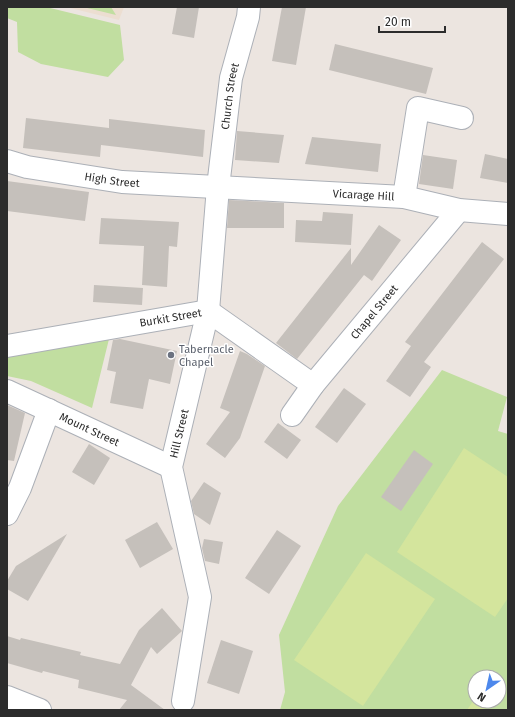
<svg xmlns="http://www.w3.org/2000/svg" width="515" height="717" viewBox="0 0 515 717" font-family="'Fira Sans',sans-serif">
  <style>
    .education { fill: #ecded1 }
    .green { fill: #c1dea0; fill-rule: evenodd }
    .pitch { fill: #d4e59d }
    .building { fill: #c5c0bb }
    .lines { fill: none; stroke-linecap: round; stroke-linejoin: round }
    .minor-casing { stroke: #acb0b7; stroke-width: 24 }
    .minor { stroke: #fff; stroke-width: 22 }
    .worship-dot { fill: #6b7280; stroke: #fff; stroke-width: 1.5 }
    .labels { text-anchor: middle; stroke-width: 3; stroke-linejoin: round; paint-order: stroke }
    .street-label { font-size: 11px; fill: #2c2c2c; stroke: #fff }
    .worship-label { font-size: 11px; fill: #5b616d; stroke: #fff; text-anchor: start }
  </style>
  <rect width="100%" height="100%" fill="#ece5e0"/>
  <path class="education" d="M66 7H124L119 20Z"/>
  <g class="green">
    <path d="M7 7H46L120 25 124 60 108 77 41 64 18 52 17 22 7 18Z"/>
    <path d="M83 7H111L116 15Z"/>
    <path d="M109 339 92 408 31 381 7 376V356L10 355Z"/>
    <path d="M442 370 507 397 498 431 508 434V710H280L285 692 279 635 338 506ZM475 677H499V701H475Z"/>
  </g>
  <g class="pitch">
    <path d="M464 448 508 477V598L495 617 397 552Z"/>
    <path d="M366 553 435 599 363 706 294 660Z"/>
    <path d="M475 698V701H487L484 710H467Z"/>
  </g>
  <g class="building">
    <path d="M177 7H199L194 38 172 34Z"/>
    <path d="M282 7H306L296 65 272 61Z"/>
    <path d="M335 44 433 68 426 94 329 70Z"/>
    <path d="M26 118 109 128V119L205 130 203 157 101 145 100 157 23 148Z"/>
    <path d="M237 131 284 135 279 163 235 160Z"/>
    <path d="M312 137 381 144 378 172 305 164Z"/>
    <path d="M485 154 508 159V183L480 178Z"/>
    <path d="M423 155 457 160 453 189 419 184Z"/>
    <path d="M7 181 89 192 85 221 7 211Z"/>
    <path d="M229 200 284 203V228H227Z"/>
    <path d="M323 212 353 214 351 245 295 242 296 220 322 221Z"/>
    <path d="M101 218 179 222 177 247 169 246 167 287 142 285 144 246 99 244Z"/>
    <path d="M379 225 401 240 372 281 364 275 297 359 276 343 351 248V265Z"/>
    <path d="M482 242 504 259 424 362 431 367 410 397 386 381 411 346 405 342Z"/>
    <path d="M94 285 143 288 142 305 93 302Z"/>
    <path d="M120 339 177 351 170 384 149 379 143 409 110 403 116 372 107 370 113 340Z"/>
    <path d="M240 351 247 354 265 366 240 438 225 458 206 444 230 412 220 408Z"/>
    <path d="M344 388 366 404 337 443 315 427Z"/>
    <path d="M7 405 25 413 14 461 7 460Z"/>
    <path d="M278 423 301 440 287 459 264 442Z"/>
    <path d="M89 444 110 458 94 485 72 472Z"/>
    <path d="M414 450 433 464 401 511 381 497Z"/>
    <path d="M204 482 221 493 210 525 194 514 191 501Z"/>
    <path d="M157 522 173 549 140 568 125 540Z"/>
    <path d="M277 530 301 546 269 594 245 578Z"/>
    <path d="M67 534 28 601 7 589V581L16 566Z"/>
    <path d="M204 539 223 542 219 564 205 561 202 548Z"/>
    <path d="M162 608 182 631 157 654 151 647 131 685 165 710H119L127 700 78 688 79 680 43 671 42 673 7 663V636L20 640 21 638 81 652 80 655 120 664 139 630Z"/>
    <path d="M221 640 253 651 239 694 207 683Z"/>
  </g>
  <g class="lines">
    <g class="minor-casing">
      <g id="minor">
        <path id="s1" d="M7 161 27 167 122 182 404 197 459 210 508 214"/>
        <path d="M404 197 418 108 462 118"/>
        <path id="s2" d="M7 346 208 311 313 385"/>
        <path id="s3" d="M7 391 171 467"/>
        <path id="s4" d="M292 415 313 385 459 210"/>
        <path d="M7 514 20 488 49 410"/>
        <path d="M7 697 40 710"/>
        <path id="s5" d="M183 701 200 597 171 467 208 311 218 187 231 78 248 17 249 7"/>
      </g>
    </g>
    <use href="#minor" class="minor"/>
  </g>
  <circle class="worship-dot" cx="171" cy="355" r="4"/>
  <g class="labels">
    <g class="street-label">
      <text dy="4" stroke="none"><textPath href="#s5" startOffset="615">Church Street</textPath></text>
      <text dy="4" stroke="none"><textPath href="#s1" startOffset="107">High Street</textPath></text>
      <text dy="4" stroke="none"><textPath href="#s1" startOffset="359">Vicarage Hill</textPath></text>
      <text dy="4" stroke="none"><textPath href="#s4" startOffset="132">Chapel Street</textPath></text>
      <text dy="4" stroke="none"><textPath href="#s2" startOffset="166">Burkit Street</textPath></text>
      <text dy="4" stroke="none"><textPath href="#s3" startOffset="91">Mount Street</textPath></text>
      <text dy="4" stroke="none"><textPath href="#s5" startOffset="273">Hill Street</textPath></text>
    </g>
    <g class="worship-label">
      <text x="179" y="353">Tabernacle<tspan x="179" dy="13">Chapel</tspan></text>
    </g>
  </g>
  <rect width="515" height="717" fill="none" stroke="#2c2c2c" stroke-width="16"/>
  <g transform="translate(487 689) rotate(214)"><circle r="19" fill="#ffffff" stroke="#ababab"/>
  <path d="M0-3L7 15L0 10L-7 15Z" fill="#4d88ec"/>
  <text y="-6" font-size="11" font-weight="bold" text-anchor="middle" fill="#2c2c2c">N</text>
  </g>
  <path d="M379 26v6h66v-6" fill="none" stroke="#2c2c2c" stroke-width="2"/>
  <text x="385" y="26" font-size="12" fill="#2c2c2c" stroke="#ffffff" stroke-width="3" paint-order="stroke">20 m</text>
</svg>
